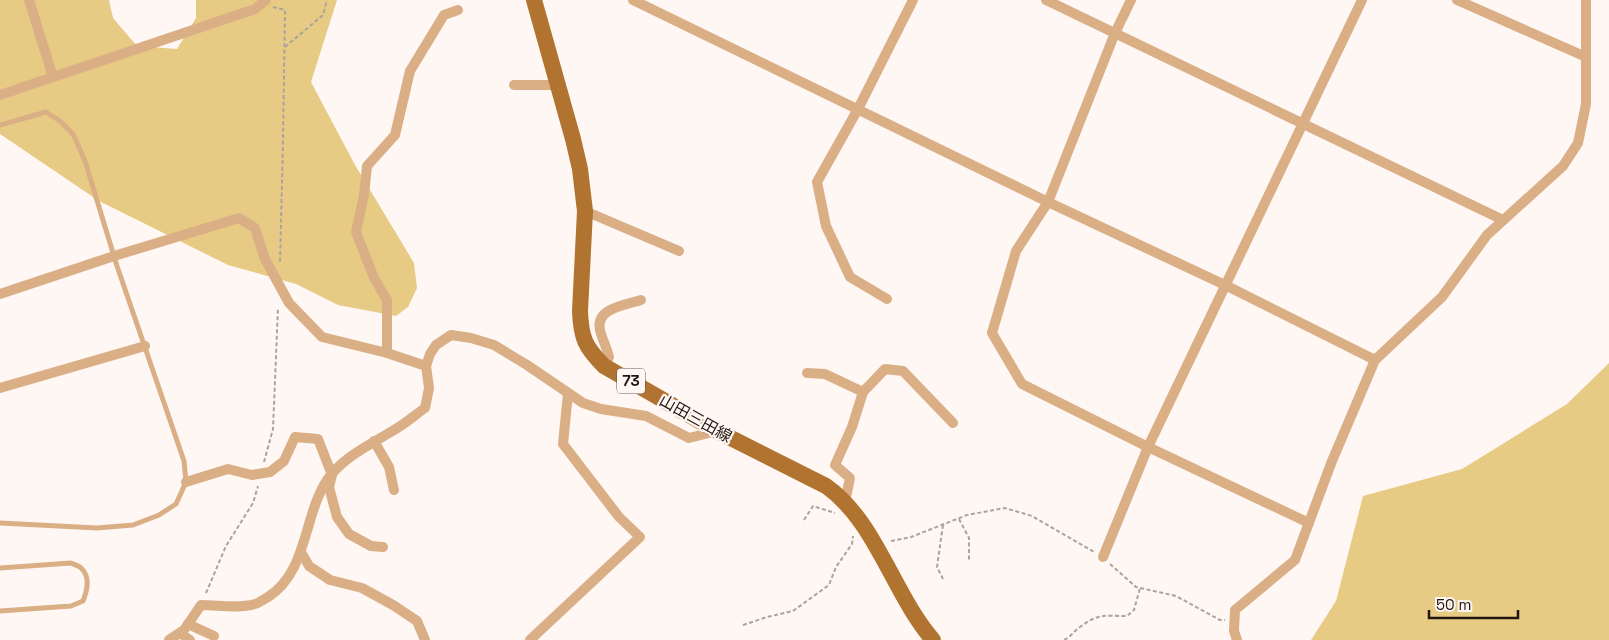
<svg xmlns="http://www.w3.org/2000/svg" width="1609" height="640" viewBox="0 0 1609 640" font-family="'Space Grotesk','Noto Sans JP',sans-serif">
  <style>
    .green { fill: #e7cb84 }
    .lines { fill: none; stroke-linecap: round; stroke-linejoin: round }
    .path { stroke: #aca39f; stroke-width: 2; stroke-dasharray: 4 2.5; stroke-linecap: butt }
    .service { stroke: #dbaf86; stroke-width: 5 }
    .minor { stroke: #dbaf86; stroke-width: 10 }
    .primary { stroke: #b17330; stroke-width: 16 }
    .labels { text-anchor: middle; stroke-width: 4.5; stroke-linejoin: round; paint-order: stroke }
    .shield { fill: #fff7f4; stroke: #645954; stroke-width: 1 }
    .shield-label { font-size: 15px; font-weight: bold; fill: #221510 }
    .street-label { font-size: 16px; fill: #221510; stroke: #fff7f4 }
  </style>
  <rect width="100%" height="100%" fill="#fff7f4"/>
  <g class="green">
    <path d="M0 0H109L113 18 137 46 177 49 196 18V0H337L311 82 355 165 414 263 417 288 408 307 396 316 338 305 296 284 228 265 99 201 0 134Z"/>
    <path d="M1609 363V640H1311L1336 601 1363 496 1462 469 1567 404Z"/>
  </g>
  <g class="lines">
    <g class="path">
      <path d="M273 7 285 10 283 142 280 263"/>
      <path d="M285 47 323 15 327 0"/>
      <path d="M264 462 273 429 278 308"/>
      <path d="M959 519 969 538V562"/>
      <path d="M804 520 813 506 835 513"/>
      <path d="M943 525 937 567 943 579"/>
      <path d="M891 541 911 537 967 515 1005 508 1032 516 1094 552"/>
      <path d="M1110 564 1136 587 1176 596 1220 620H1225"/>
      <path d="M206 593 226 546 253 503 258 486"/>
      <path d="M743 625 767 617 793 611 829 585 836 567 852 544 853 536"/>
      <path d="M1064 640C1071 637 1074 631 1080 627 1099 613 1104 616 1127 616L1134 610 1140 588"/>
    </g>
    <g class="service">
      <path d="M0 125 46 112 60 121 73 134 85 161 117 266 184 461 186 482 176 504 159 515 133 525 97 528 0 523"/>
      <path d="M0 568 71 563C75 565 80 566 82 569 90 577 87 591 83 601L71 606 0 611"/>
    </g>
    <g class="minor">
      <path d="M29 0 53 77"/>
      <path d="M633 0 1048 202 1225 285 1375 360"/>
      <path d="M1046 0 1503 220"/>
      <path d="M1131 0 1115 33 1048 202 1016 251 992 333 1022 384 1148 447 1309 523"/>
      <path d="M1457 0 1586 57"/>
      <path d="M514 85H558"/>
      <path d="M0 95 255 9 266 0"/>
      <path d="M585 211 679 251"/>
      <path d="M0 294 114 256 239 218 255 228 265 259 289 303 322 337 387 353 426 366"/>
      <path d="M887 299 850 277 826 226 817 182 858 109 913 0"/>
      <path d="M387 353V300L374 278 356 232 364 195 367 166 395 135 410 71 444 15 458 10"/>
      <path d="M604 366 609 357C607 348 602 339 600 330 595 308 626 305 641 300"/>
      <path d="M807 373 825 374 863 392"/>
      <path d="M0 388 145 346"/>
      <path d="M374 441 389 467 394 490"/>
      <path d="M186 482 228 469 252 475 270 472 284 461 295 437 318 439 332 475 329 487 337 517 349 534 371 546 383 547"/>
      <path d="M845 502 850 478 835 465 852 427 863 392 885 369 903 371 953 423"/>
      <path d="M301 552 309 566 330 580 362 588 393 605 417 621 425 640"/>
      <path d="M1103 557 1148 447 1362 0"/>
      <path d="M188 624 214 636"/>
      <path d="M180 633 190 640"/>
      <path d="M169 640 184 630 201 605C218 605 238 609 255 604 259 603 264 599 268 597 308 571 303 517 327 480 343 457 371 444 394 430 405 424 415 415 425 408L429 388 426 366 430 354 436 345 451 335 471 338 494 345 527 365 583 403 601 409 646 416 689 438 717 431"/>
      <path d="M530 640 640 537 619 517 563 444 568 393"/>
      <path d="M1237 640 1234 631 1235 610 1295 560 1332 461 1375 360 1442 297 1487 235 1563 166 1578 143 1586 104V0"/>
    </g>
    <path class="primary" d="M534 0 573 139 580 169 585 211 580 311C581 338 585 347 604 366L717 431 826 486C876 521 893 594 933 640"/>
  </g>
  <g class="labels">
    <rect class="shield" x="617" y="368.5" width="28" height="25" rx="4"/>
    <g class="shield-label">
      <text x="631" y="386">73</text>
    </g>
    <g class="street-label">
      <text transform="translate(696 418) rotate(29)" y="6">山田三田線</text>
    </g>
  </g>
  <path d="M1429 610v8h89v-8" fill="none" stroke="#221510" stroke-width="2.5"/>
  <text x="1436" y="610" font-size="15" fill="#221510" stroke="#fff7f4" stroke-width="4" paint-order="stroke">50 m</text>
</svg>
